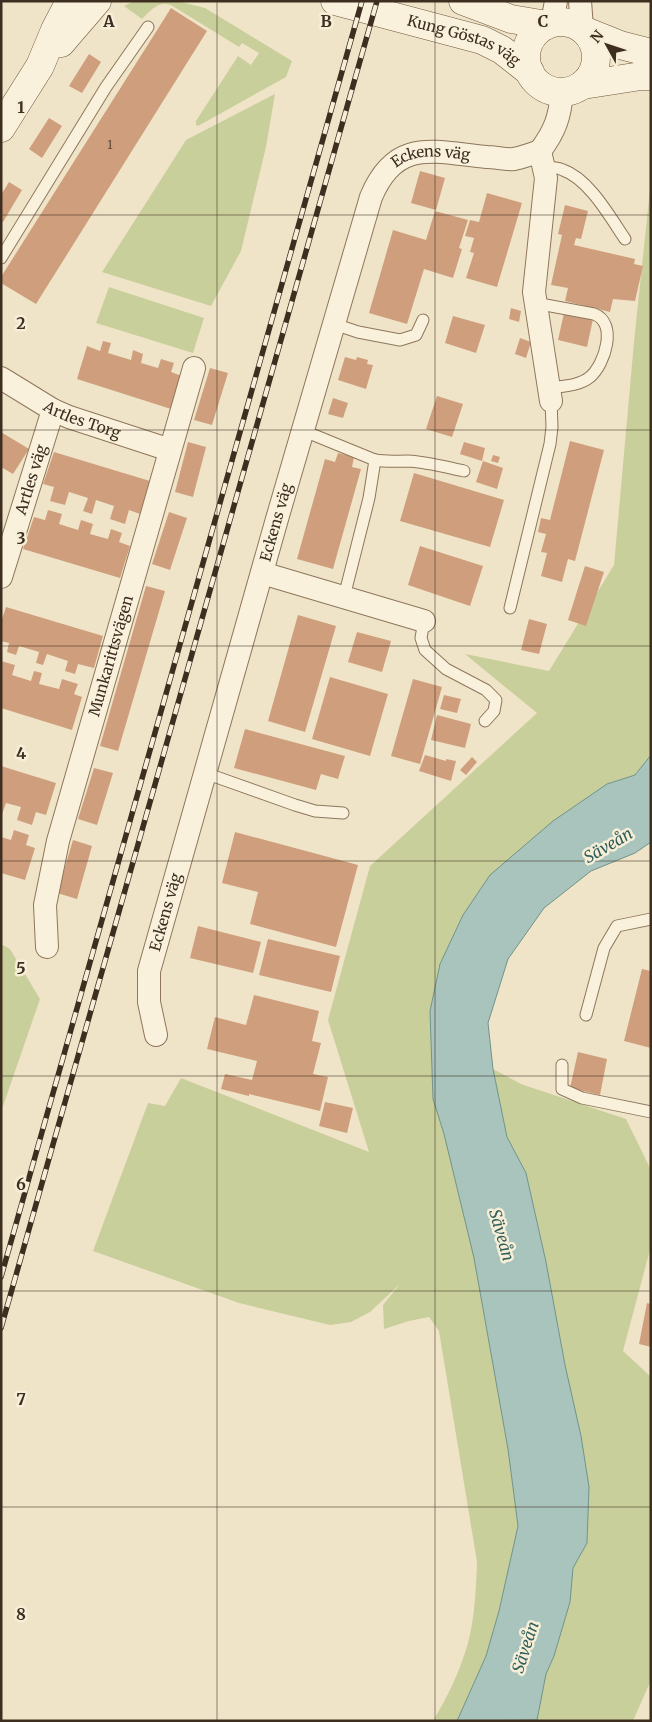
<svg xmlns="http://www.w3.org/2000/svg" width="652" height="1722" viewBox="0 0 652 1722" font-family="Merriweather,serif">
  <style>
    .green { fill: #c9cf9b }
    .water { fill: #a9c4bc; stroke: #6f938a }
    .building { fill: #cf9f7d }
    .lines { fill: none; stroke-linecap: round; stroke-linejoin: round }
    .service-casing { stroke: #8d765c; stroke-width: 13 }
    .minor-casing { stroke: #8d765c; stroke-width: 24 }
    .secondary-casing { stroke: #6f573f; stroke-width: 29 }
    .service { stroke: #faf1dc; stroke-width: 11 }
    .minor { stroke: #faf1dc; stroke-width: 22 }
    .secondary { stroke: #faf1dc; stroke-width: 28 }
    .rail-casing { stroke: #3d2e20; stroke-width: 5.5 }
    .rail { stroke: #f7eed8; stroke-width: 4; stroke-dasharray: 11; stroke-linecap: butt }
    .grid { fill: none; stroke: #3d2e20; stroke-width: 1; stroke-opacity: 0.55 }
    .labels { text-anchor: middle; stroke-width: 5; stroke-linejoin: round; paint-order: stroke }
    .number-label { font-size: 12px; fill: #624a37 }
    .street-label { font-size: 15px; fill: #3d2e20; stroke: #f7eed8 }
    .water-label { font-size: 16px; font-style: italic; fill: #2f5d5a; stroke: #f7eed8 }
    .grid-label { font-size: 16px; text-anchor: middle; font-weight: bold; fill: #3d2e20; stroke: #f7eed8; stroke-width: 5; stroke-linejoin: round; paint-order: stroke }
  </style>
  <rect width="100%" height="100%" fill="#f0e4c8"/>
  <g class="green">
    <path d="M134 1H177L205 8 292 61 286 77 198 126 196 125V121L238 56 251 65 259 53 242 43 239 47 171 5C158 1 151 10 142 19L124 6Z"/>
    <path d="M275 94 266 147 241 251 211 306 102 272 186 140Z"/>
    <path d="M651 180V755L635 775 607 784 581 802 463 915 440 964 430 1011 433 1099 444 1134 474 1258 508 1449 518 1526 499 1611 486 1656 457 1721H433C448 1696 460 1671 468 1643 475 1617 476 1588 477 1562L439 1331 429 1317 409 1321 384 1329 383 1305 399 1285 370 1312 351 1322 330 1325 239 1303 93 1251 148 1103 165 1106 181 1078 369 1152 328 1020 370 866 537 713 465 654 549 671 614 565 634 342Z"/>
    <path d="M109 287 204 318 193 353 96 323Z"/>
    <path d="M1 944 10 949 40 999 1 1112Z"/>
    <path d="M493 1069 521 1084 626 1119 651 1170V1246L623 1351 651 1377V1680L633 1721H536L546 1674 554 1656 570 1602 573 1568 587 1543 581 1436 565 1365 546 1262 526 1173 507 1137Z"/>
  </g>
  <path class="water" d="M651 755V842L635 853 591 871 544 908 508 959 488 1023 493 1069 507 1137 526 1173 546 1262 565 1365 581 1436 589 1487 587 1543 573 1568 570 1602 554 1656 546 1674 537 1720 457 1721 486 1656 499 1611 518 1526 508 1449 474 1258 444 1134 433 1099 430 1011 440 964 463 915 490 875 553 821 607 784 635 775Z"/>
  <g class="building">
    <path d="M171 8 207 31 36 304 1 283V277Z"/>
    <path d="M89 54 101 62 82 93 69 86Z"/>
    <path d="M49 118 62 126 42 158 29 149Z"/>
    <path d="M420 171 445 178 436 210 411 203Z"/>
    <path d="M9 182 22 190 3 222 1 221V195Z"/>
    <path d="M487 193 522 203 497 287 466 278 474 253 470 252 474 238 465 236 470 220 479 222Z"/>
    <path d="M565 205 588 211 581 239 576 238 574 245 635 259 634 264 643 266 635 301 613 299 610 312 565 301 568 288 551 285 562 235 558 234Z"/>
    <path d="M435 211 468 220 459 248 462 249 453 278 424 269 407 324 369 313 393 230 426 240Z"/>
    <path d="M511 308 521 311 519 322 509 319Z"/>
    <path d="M564 313 593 319 587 347 558 340Z"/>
    <path d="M453 316 485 325 476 353 445 343Z"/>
    <path d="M520 338 531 342 526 358 515 354Z"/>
    <path d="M103 341 111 343 108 353 131 360 133 350 143 354 141 363 158 368 161 359 174 363 171 372 182 376 171 409 77 379 87 346 100 351Z"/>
    <path d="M345 357 356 360 357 357 368 360 367 364 373 365 366 389 338 380Z"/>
    <path d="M210 368 228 373 212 425 194 420Z"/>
    <path d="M437 396 463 404 452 437 426 429Z"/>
    <path d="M333 398 348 403 343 418 328 414Z"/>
    <path d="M1 432 29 449 13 474 1 467Z"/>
    <path d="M570 441 604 450 575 561 568 559 562 582 541 576 547 553 541 552 546 534 538 532 541 518 550 520Z"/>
    <path d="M188 442 206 447 193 497 175 492Z"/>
    <path d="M464 442 485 448 482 461 460 454Z"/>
    <path d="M54 452 150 481 140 514 129 510 125 524 110 519 114 506 96 500 92 514 83 511 88 498 69 492 65 505 50 501 54 487 43 484Z"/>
    <path d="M338 453 354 457 352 467 361 469 333 569 297 559 325 459 335 462Z"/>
    <path d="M493 455 500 457 498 463 491 461Z"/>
    <path d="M483 461 503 468 497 489 476 482Z"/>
    <path d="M414 473 504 500 490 547 400 521Z"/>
    <path d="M48 510 62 514 59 524 78 530 81 520 93 524 90 534 108 539 111 529 122 533 119 542 130 546 120 578 23 549 34 517 45 520Z"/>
    <path d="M169 512 187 518 170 570 152 564Z"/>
    <path d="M420 546 483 566 470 606 408 585Z"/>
    <path d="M585 566 604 572 586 626 568 620Z"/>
    <path d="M146 586 165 591 118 751 100 746Z"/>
    <path d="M6 607 103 636 94 668 78 664 75 674 65 671 68 661 47 654 43 665 36 663 39 652 19 646 16 655 7 652 9 643 1 641V622Z"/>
    <path d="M298 615 336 626 305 732 268 721Z"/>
    <path d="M529 619 547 624 539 654 521 650Z"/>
    <path d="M357 632 391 641 382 672 348 662Z"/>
    <path d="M1 661 15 665 12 675 31 681 34 671 42 673 39 684 59 689 62 679 78 684 74 694 82 697 72 730 1 708Z"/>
    <path d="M330 677 388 694 370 756 312 739Z"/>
    <path d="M413 679 442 687 420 764 391 756Z"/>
    <path d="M444 695 461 699 457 713 440 709Z"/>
    <path d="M437 715 471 724 465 748 431 740Z"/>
    <path d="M245 729 345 756 338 779 321 774 316 790 234 768Z"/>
    <path d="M425 755 446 761V759L456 761 451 781 419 771Z"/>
    <path d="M472 757 477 762 466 775 460 770Z"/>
    <path d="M1 766 56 783 46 815 36 812 32 825 17 820 21 807 6 803 1 817Z"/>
    <path d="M94 768 113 773 97 825 78 819Z"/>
    <path d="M14 830 29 835 26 845 35 848 25 880 1 873V837L11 840Z"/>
    <path d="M235 832 358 865 336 947 250 924 258 892 222 883Z"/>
    <path d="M73 840 92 846 77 899 57 893Z"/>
    <path d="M198 926 261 942 253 973 190 958Z"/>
    <path d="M268 939 340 956 331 992 259 975Z"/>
    <path d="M642 969 651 971V1048L624 1041Z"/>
    <path d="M254 995 319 1011 312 1041 321 1043 313 1074 328 1077 320 1111 249 1094V1096L221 1089 225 1074 252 1080 257 1061 207 1049 215 1017 246 1025Z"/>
    <path d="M578 1052 607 1059 600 1095 570 1088Z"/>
    <path d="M325 1102 353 1108 347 1133 319 1126Z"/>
    <path d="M647 1303 651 1304V1347L639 1344Z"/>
  </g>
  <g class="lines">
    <g class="service-casing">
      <g id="service">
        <path d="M543 167C549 167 557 167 563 170 589 179 610 217 625 239"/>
        <path d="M1 258 106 87 148 27"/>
        <path d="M535 303 594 314C618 323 605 364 590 377 579 386 563 386 549 388"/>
        <path d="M334 324 358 332 400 340 416 335 423 320"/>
        <path d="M304 431 375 460 369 498 344 597"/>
        <path d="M375 460C386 462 396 461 408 461 427 462 445 467 464 471"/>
        <path d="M510 608 550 444 552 427 551 401"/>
        <path d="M424 621 421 638 425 650 446 669 486 690 496 700 494 711 485 721"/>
        <path d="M205 773 295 805 315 811 343 813"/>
        <path d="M586 1015 604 948 617 926 651 919"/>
        <path d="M562 1065V1089L582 1098 651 1112"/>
      </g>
    </g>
    <g class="minor-casing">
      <g id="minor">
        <path d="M580 1 582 28"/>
        <path d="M552 23 556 1"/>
        <path d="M540 151 546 178 534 292 551 401"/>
        <path id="s1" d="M1 378 53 410 69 417 170 450"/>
        <path d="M262 573 424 621"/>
        <path id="s2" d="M1 577 53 410"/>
        <path id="s3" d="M47 947 45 905 58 841 194 368"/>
        <path id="s4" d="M156 1035 149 1002V971L277 519 371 197C396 137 434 152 487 157 496 157 506 160 514 159 523 157 532 154 540 151 555 131 560 117 562 92"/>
      </g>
    </g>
    <g class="secondary-casing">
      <g id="secondary">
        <path id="s5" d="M335 1 482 40 502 50 530 72"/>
        <path d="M463 1 511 19 547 25"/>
        <circle cx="561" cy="57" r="35"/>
        <path d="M585 31 620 45 651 53"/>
        <path d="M61 43 97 1"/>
        <path d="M583 85 641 76H651"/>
        <path d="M1 128 40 66 55 30 70 1"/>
      </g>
    </g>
    <use href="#service" class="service"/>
    <use href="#minor" class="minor"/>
    <use href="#secondary" class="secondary"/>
    <g class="rail-casing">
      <g id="rail">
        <path d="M1 1277 362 1"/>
        <path d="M1 1328 377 1"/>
      </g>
    </g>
    <use href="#rail" class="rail"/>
  </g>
  <path class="grid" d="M217 1V1721M435 1V1721M1 215H651M1 430H651M1 646H651M1 861H651M1 1076H651M1 1291H651M1 1507H651"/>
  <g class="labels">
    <g class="number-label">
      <text x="110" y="149">1</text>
    </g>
    <g class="street-label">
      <text dy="5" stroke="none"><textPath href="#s5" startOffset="135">Kung Göstas väg</textPath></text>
      <text dy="5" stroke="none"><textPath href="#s4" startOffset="950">Eckens väg</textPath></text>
      <text dy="5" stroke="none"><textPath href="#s1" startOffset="92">Artles Torg</textPath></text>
      <text dy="5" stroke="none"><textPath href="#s2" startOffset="102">Artles väg</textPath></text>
      <text dy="5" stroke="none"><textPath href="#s4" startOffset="531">Eckens väg</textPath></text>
      <text dy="5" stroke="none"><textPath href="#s3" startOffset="300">Munkarittsvägen</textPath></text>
      <text dy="5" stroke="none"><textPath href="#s4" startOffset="126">Eckens väg</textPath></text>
    </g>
    <g class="water-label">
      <text transform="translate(608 845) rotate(-30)" y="6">Säveån</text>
      <text transform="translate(502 1235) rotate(74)" y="6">Säveån</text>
      <text transform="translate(525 1647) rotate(-72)" y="6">Säveån</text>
    </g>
  </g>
  <g class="grid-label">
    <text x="109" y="27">A</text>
    <text x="326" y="27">B</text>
    <text x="543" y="27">C</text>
    <text x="21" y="113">1</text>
    <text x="21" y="329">2</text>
    <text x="21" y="544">3</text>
    <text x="21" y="759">4</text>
    <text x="21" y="974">5</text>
    <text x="21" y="1190">6</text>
    <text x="21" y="1405">7</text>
    <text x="21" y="1620">8</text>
  </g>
  <rect width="652" height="1722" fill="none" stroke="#3d2e20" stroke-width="5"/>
  <g transform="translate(607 45) rotate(310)" stroke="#f7eed8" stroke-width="4" paint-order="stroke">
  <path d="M0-4L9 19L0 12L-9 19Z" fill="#3d2e20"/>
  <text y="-8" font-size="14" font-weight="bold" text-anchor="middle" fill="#3d2e20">N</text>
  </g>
</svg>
